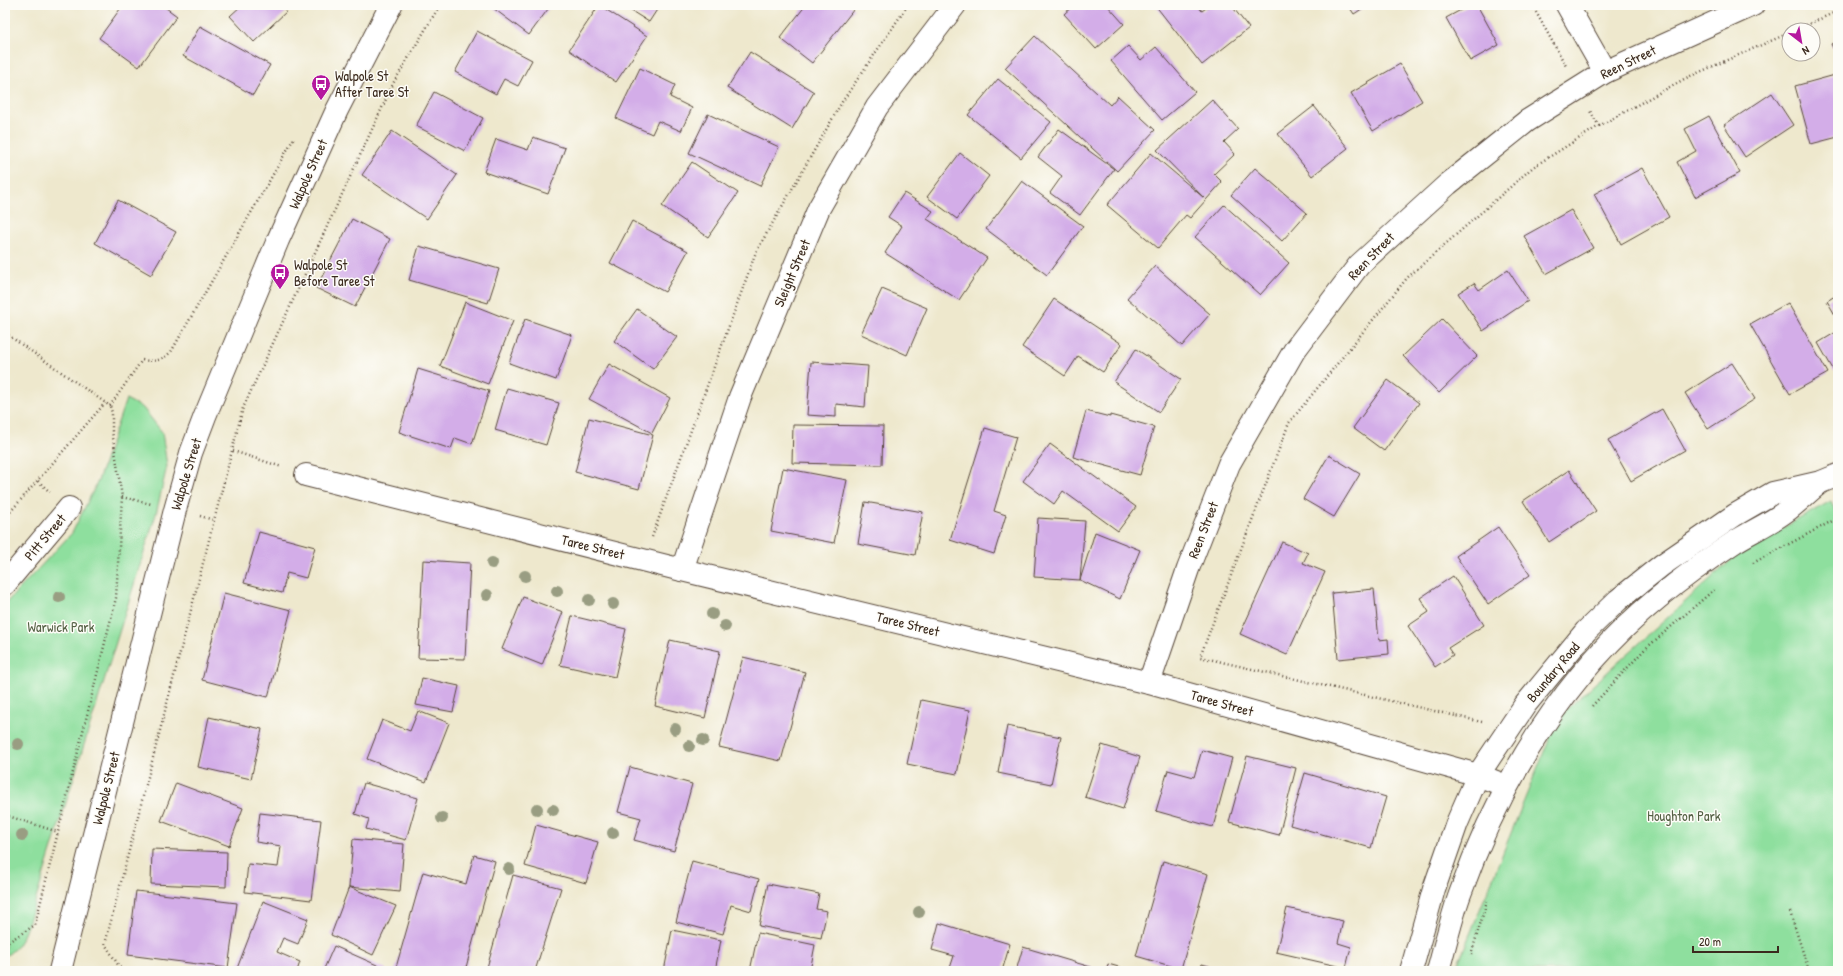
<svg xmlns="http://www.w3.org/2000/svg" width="1843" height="976" viewBox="0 0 1843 976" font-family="'Patrick Hand',sans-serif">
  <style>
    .green { fill: #8edf9e; stroke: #64845e }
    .building { fill: #d3ade8 }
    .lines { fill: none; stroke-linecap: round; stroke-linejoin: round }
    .minor-casing { stroke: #564638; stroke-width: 24 }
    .path { stroke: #564638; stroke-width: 2.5; stroke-dasharray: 1 3; stroke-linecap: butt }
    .minor { stroke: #fff; stroke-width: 22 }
    .tree { fill: #999d82 }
    .labels { text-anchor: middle; stroke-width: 3; stroke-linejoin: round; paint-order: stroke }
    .street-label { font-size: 14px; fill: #3b2a1e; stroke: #fdfcf7 }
    .poi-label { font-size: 14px; fill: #3b2a1e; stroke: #fdfcf7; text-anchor: start }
    .park-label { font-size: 14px; fill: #546044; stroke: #fdfcf7 }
  </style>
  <rect width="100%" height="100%" fill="#fdfcf7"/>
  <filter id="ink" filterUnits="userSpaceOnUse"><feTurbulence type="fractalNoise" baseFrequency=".025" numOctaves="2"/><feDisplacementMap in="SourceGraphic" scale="8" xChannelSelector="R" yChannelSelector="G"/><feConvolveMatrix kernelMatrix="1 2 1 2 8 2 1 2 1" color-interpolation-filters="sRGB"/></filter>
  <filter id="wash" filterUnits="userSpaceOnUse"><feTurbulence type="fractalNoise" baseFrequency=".012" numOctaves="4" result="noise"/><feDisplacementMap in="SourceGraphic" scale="16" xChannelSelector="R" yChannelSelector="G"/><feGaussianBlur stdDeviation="0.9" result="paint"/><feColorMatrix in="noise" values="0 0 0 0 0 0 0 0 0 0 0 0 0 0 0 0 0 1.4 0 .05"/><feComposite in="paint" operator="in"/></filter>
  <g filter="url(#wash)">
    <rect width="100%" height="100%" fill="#eee8cd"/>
    <g class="green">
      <path d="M126 399 143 408 162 432 167 466 156 514 30 918C24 934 20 948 5 956V604L72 533 98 481Z"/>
      <path d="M1831 501 1838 518V971H1455L1558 717 1740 552Z"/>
    </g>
    <g id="blocks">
      <g class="building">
        <path d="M123 5H162L177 16 139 67 99 38Z"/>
        <path d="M242 5H281L287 11 254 42 230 16Z"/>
        <path d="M489 5H551L529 35Z"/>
        <path d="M599 5 647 36 616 82 569 50Z"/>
        <path d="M622 5H660L649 22Z"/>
        <path d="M806 5H849L854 9 812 63 780 38Z"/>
        <path d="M1074 5H1107L1124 24 1096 49 1064 14Z"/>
        <path d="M1155 5H1197L1202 11 1210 5H1231L1249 28 1202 65Z"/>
        <path d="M1348 5H1368L1354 14Z"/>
        <path d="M1470 5H1477L1499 45 1470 61 1446 18Z"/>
        <path d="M200 26 270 65 253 95 183 56Z"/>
        <path d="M477 31 532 60 518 86 504 79 496 94 455 72Z"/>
        <path d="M1035 36 1110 105 1118 96 1155 130 1117 171 1005 68Z"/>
        <path d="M1838 40V58L1831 44Z"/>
        <path d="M1128 46 1141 60 1156 47 1195 92 1162 120 1111 61Z"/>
        <path d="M750 52 814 92 792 129 727 88Z"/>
        <path d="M1400 64 1422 101 1373 131 1351 93Z"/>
        <path d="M640 68 675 85 670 97 692 108 681 131 658 121 652 134 616 118Z"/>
        <path d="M1835 75 1838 86V137L1811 144 1795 86Z"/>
        <path d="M998 79 1051 122 1021 158 968 115Z"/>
        <path d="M434 92 483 118 465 151 416 126Z"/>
        <path d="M1772 93 1793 125 1745 157 1724 125Z"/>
        <path d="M1212 100 1238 129 1224 142 1235 154 1214 174 1222 182 1190 218 1186 215 1158 248 1107 205 1151 153 1204 198 1157 150Z"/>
        <path d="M1314 106 1348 148 1312 176 1278 134Z"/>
        <path d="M708 114 779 147 760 186 689 153Z"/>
        <path d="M1709 116 1740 173 1695 197 1677 162 1696 151 1685 129Z"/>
        <path d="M1059 129 1114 169 1080 215 1050 193 1062 176 1038 157Z"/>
        <path d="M392 131 457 175 427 219 362 175Z"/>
        <path d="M533 137 565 148 548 194 484 172 496 139 528 150Z"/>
        <path d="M960 153 989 176 957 219 927 197Z"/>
        <path d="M692 162 738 193 708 237 662 206Z"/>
        <path d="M1255 168 1307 213 1282 241 1231 195Z"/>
        <path d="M1642 168 1669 217 1621 244 1594 194Z"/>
        <path d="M1022 181 1083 226 1047 275 986 229Z"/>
        <path d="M904 193 933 211 927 219 987 258 959 300 885 253 902 226 888 217Z"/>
        <path d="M118 200 176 232 151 275 95 243Z"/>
        <path d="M1224 205 1289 263 1260 295 1195 237Z"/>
        <path d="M1571 210 1593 248 1546 274 1524 236Z"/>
        <path d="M352 219 390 239 355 307 316 288Z"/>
        <path d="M632 221 688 251 665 292 610 263Z"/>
        <path d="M419 246 499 269 488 303 409 280Z"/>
        <path d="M1155 266 1210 314 1182 346 1127 298Z"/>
        <path d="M1508 270 1528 301 1483 331 1458 293 1474 283 1479 290Z"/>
        <path d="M882 289 927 308 907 355 861 334Z"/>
        <path d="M1838 294V320L1827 301Z"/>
        <path d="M1054 299 1122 344 1103 372 1078 356 1065 376 1022 347Z"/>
        <path d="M465 302 513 321 488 384 440 366Z"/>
        <path d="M1788 303 1828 373 1790 394 1750 324Z"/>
        <path d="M637 309 677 337 653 369 614 341Z"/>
        <path d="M525 319 572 335 556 380 509 363Z"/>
        <path d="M1442 319 1477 356 1439 393 1403 356Z"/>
        <path d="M1838 331V369L1834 371 1818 343Z"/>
        <path d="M1136 349 1181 379 1159 412 1114 382Z"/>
        <path d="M811 362 868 366 865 407 836 404V417L807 415Z"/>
        <path d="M1732 363 1755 399 1708 429 1685 393Z"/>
        <path d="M609 364 670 398 652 433 589 399Z"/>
        <path d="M418 369 489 391 472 444 455 438 451 449 399 432Z"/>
        <path d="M1388 380 1419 403 1384 451 1353 428Z"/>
        <path d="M507 388 559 403 546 445 495 430Z"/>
        <path d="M1662 409 1685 450 1631 481 1608 440Z"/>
        <path d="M1086 411 1110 417V415L1154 427 1140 475 1073 457Z"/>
        <path d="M589 418 653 435 639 489 575 472Z"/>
        <path d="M793 425 883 426 882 465 792 463Z"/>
        <path d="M985 428 1016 437 994 511 1006 515 994 554 950 540Z"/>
        <path d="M1050 444 1136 507 1118 531 1063 491 1054 504 1023 481Z"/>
        <path d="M1329 455 1360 474 1334 517 1303 499Z"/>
        <path d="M783 468 847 480 834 543 771 531Z"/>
        <path d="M1569 470 1596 511 1549 542 1523 501Z"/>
        <path d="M865 502 923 512 915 555 858 544Z"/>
        <path d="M1038 518 1085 521 1080 580 1095 532 1140 550 1120 599 1080 580 1034 577Z"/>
        <path d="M1498 527 1530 575 1488 604 1456 556Z"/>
        <path d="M259 532 315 547 306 578 287 573 282 593 244 583Z"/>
        <path d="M1282 542 1308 553 1303 563 1325 572 1287 655 1240 634Z"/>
        <path d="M423 560 470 563 465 659 418 658Z"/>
        <path d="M1453 576 1484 625 1448 648 1453 655 1435 667 1408 626 1429 612 1420 598Z"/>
        <path d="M1374 589 1379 640 1388 639 1389 654 1338 659 1332 593Z"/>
        <path d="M224 593 291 610 268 697 202 680Z"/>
        <path d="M523 597 563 612 542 665 502 649Z"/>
        <path d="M572 616 626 629 615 677 560 665Z"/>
        <path d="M670 640 720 651 705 718 655 706Z"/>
        <path d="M743 657 805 672 781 761 719 747Z"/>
        <path d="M422 678 459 686 453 712 416 705Z"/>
        <path d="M921 700 970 710 957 774 907 764Z"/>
        <path d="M418 711 449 723 426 782 367 759 382 720 410 731Z"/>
        <path d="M209 717 262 729 251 779 198 767Z"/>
        <path d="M1007 726 1061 737 1051 784 998 773Z"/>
        <path d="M1102 745 1140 757 1123 809 1085 797Z"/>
        <path d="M1202 750 1232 758 1213 827 1156 811 1168 770 1194 777Z"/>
        <path d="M1247 756 1296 768 1279 835 1229 822Z"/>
        <path d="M630 767 692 784 674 851 634 840 641 818 618 812Z"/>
        <path d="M1305 773 1386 797 1371 848 1290 825Z"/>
        <path d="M176 783 243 808 229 846 161 821Z"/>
        <path d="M364 783 418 798 406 840 366 829 369 819 355 814Z"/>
        <path d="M260 813 321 820 311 900 245 892 248 864 278 867 281 846 256 842Z"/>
        <path d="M536 825 598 842 586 883 525 866Z"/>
        <path d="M353 839 404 844 400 892 349 887 396 906 373 955 331 935 349 887Z"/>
        <path d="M152 849 227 852 226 887 151 884Z"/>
        <path d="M474 855 495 861 465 971H395L423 872 466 884Z"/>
        <path d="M692 861 759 879 751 911 731 905 723 934 676 922Z"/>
        <path d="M1163 861 1208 874 1181 969 1136 956Z"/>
        <path d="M513 875 561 888 535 971H486Z"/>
        <path d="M768 884 819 894 816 909 827 911 821 938 759 926Z"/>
        <path d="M136 891 237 903 228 968 128 955Z"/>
        <path d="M263 901 308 919 298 944 283 938 277 952 300 962 297 971H236Z"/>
        <path d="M1287 908 1343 921 1338 943 1351 947 1346 968 1276 952Z"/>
        <path d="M939 923 1010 944 1002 971H949L954 956 932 950Z"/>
        <path d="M672 930 721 940 715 971H664Z"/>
        <path d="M758 933 815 945 810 971H750Z"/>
        <path d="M334 946 386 969V971H323Z"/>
        <path d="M1023 947 1094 968 1093 971H1016Z"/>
        <path d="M1108 964 1133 971H1106Z"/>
        <path d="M1202 964 1226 971H1200Z"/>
      </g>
    </g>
  </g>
  <g filter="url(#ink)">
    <use href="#blocks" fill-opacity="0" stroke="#564638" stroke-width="1"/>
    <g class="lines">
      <g class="minor-casing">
        <g id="minor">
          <path d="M1567 5 1605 72"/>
          <path d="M306 475 682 570 1149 683 1478 775 1506 786"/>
          <path d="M682 570 740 397 819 208 877 107 955 5"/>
          <path d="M5 584 69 508"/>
          <path d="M1149 683 1188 569 1229 464 1294 351 1359 265 1448 184 1527 121 1605 72 1753 5"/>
          <path d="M60 971 175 510 191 453 205 416 278 240 337 110 391 5"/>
          <path d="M1411 971 1434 889 1457 823 1478 775 1525 705 1586 631 1618 600 1662 565 1735 515 1773 493 1821 482 1838 475"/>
          <path d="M1438 971C1445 946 1451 919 1460 894 1500 781 1565 674 1658 598 1682 578 1707 560 1733 543 1750 532 1769 524 1785 512 1796 504 1806 494 1817 485"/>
        </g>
      </g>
      <g class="path">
        <path d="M1532 5 1566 66"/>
        <path d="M1795 30 1838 11"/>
        <path d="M1599 126 1686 78 1789 33"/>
        <path d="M5 333 110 406 142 360C155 362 161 361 171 352L294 138"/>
        <path d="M233 451 282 467"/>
        <path d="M38 481 50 492"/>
        <path d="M122 497 151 504"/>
        <path d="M200 516 214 520"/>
        <path d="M5 518 105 403"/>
        <path d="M652 537 756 252 842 102 908 5"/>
        <path d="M1753 563 1838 518"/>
        <path d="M1592 706 1644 650 1716 588"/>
        <path d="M1482 722 1200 657 1289 423 1407 278 1533 167 1599 126 1590 111"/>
        <path d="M5 815 58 832"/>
        <path d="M1790 912 1809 971"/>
        <path d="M5 944 35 925 116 598 122 497 112 431V413L110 406"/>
        <path d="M1471 955 1487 901"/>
        <path d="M122 971 105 944 243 408 394 82 440 5"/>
      </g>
      <use href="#minor" class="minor"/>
    </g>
    <g class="tree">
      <circle cx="492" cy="563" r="6"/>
      <circle cx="525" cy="576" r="6"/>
      <circle cx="557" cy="591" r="6"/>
      <circle cx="487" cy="595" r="6"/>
      <circle cx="59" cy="597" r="6"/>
      <circle cx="589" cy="600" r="6"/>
      <circle cx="613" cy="604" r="6"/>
      <circle cx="712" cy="614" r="6"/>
      <circle cx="725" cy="626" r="6"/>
      <circle cx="675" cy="729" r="6"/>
      <circle cx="703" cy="740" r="6"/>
      <circle cx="18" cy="744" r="6"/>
      <circle cx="689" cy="746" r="6"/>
      <circle cx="537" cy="809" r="6"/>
      <circle cx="553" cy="810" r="6"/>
      <circle cx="442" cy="818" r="6"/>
      <circle cx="613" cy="833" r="6"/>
      <circle cx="22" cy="835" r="6"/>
      <circle cx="509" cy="869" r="6"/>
      <circle cx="919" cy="912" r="6"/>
    </g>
  </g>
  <defs>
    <g id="bus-pin" transform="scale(1)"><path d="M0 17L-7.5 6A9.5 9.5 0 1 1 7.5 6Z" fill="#b5179e" stroke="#fdfcf7"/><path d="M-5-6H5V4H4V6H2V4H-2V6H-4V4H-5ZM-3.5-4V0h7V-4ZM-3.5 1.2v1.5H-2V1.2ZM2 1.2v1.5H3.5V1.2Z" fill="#fff"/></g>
  </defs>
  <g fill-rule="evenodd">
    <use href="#bus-pin" x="321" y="84"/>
    <use href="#bus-pin" x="280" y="273"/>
  </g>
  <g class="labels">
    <g class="street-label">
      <text transform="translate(1628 62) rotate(-26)" y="5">Reen Street</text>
      <text transform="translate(308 174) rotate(-66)" y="5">Walpole Street</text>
      <text transform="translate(1371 256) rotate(-46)" y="5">Reen Street</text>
      <text transform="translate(792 273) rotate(-67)" y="5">Sleight Street</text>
      <text transform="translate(186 474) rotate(-73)" y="5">Walpole Street</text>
      <text transform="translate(1203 530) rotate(-69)" y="5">Reen Street</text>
      <text transform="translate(45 537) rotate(-50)" y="5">Pitt Street</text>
      <text transform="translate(593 547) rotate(14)" y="5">Taree Street</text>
      <text transform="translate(908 624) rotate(14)" y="5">Taree Street</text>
      <text transform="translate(1553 672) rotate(-50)" y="5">Boundary Road</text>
      <text transform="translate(1222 703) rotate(16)" y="5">Taree Street</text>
      <text transform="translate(106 788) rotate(-76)" y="5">Walpole Street</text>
    </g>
    <g class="poi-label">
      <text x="335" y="81">Walpole St<tspan x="335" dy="16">After Taree St</tspan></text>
      <text x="294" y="270">Walpole St<tspan x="294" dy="16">Before Taree St</tspan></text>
    </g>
    <g class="park-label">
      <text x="61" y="632">Warwick Park</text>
      <text x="1684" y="821">Houghton Park</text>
    </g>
  </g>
  <rect width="1843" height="976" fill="none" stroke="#fdfcf7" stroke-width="20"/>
  <g transform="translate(1801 42) rotate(149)"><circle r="19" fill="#fdfcf7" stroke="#afa8a0"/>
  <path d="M0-3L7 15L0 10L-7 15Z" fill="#b5179e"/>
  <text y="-6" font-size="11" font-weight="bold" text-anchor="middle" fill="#3b2a1e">N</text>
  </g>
  <path d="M1693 946v6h85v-6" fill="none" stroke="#3b2a1e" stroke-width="2"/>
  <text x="1699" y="946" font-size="12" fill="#3b2a1e" stroke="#fdfcf7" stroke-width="3" paint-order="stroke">20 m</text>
</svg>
